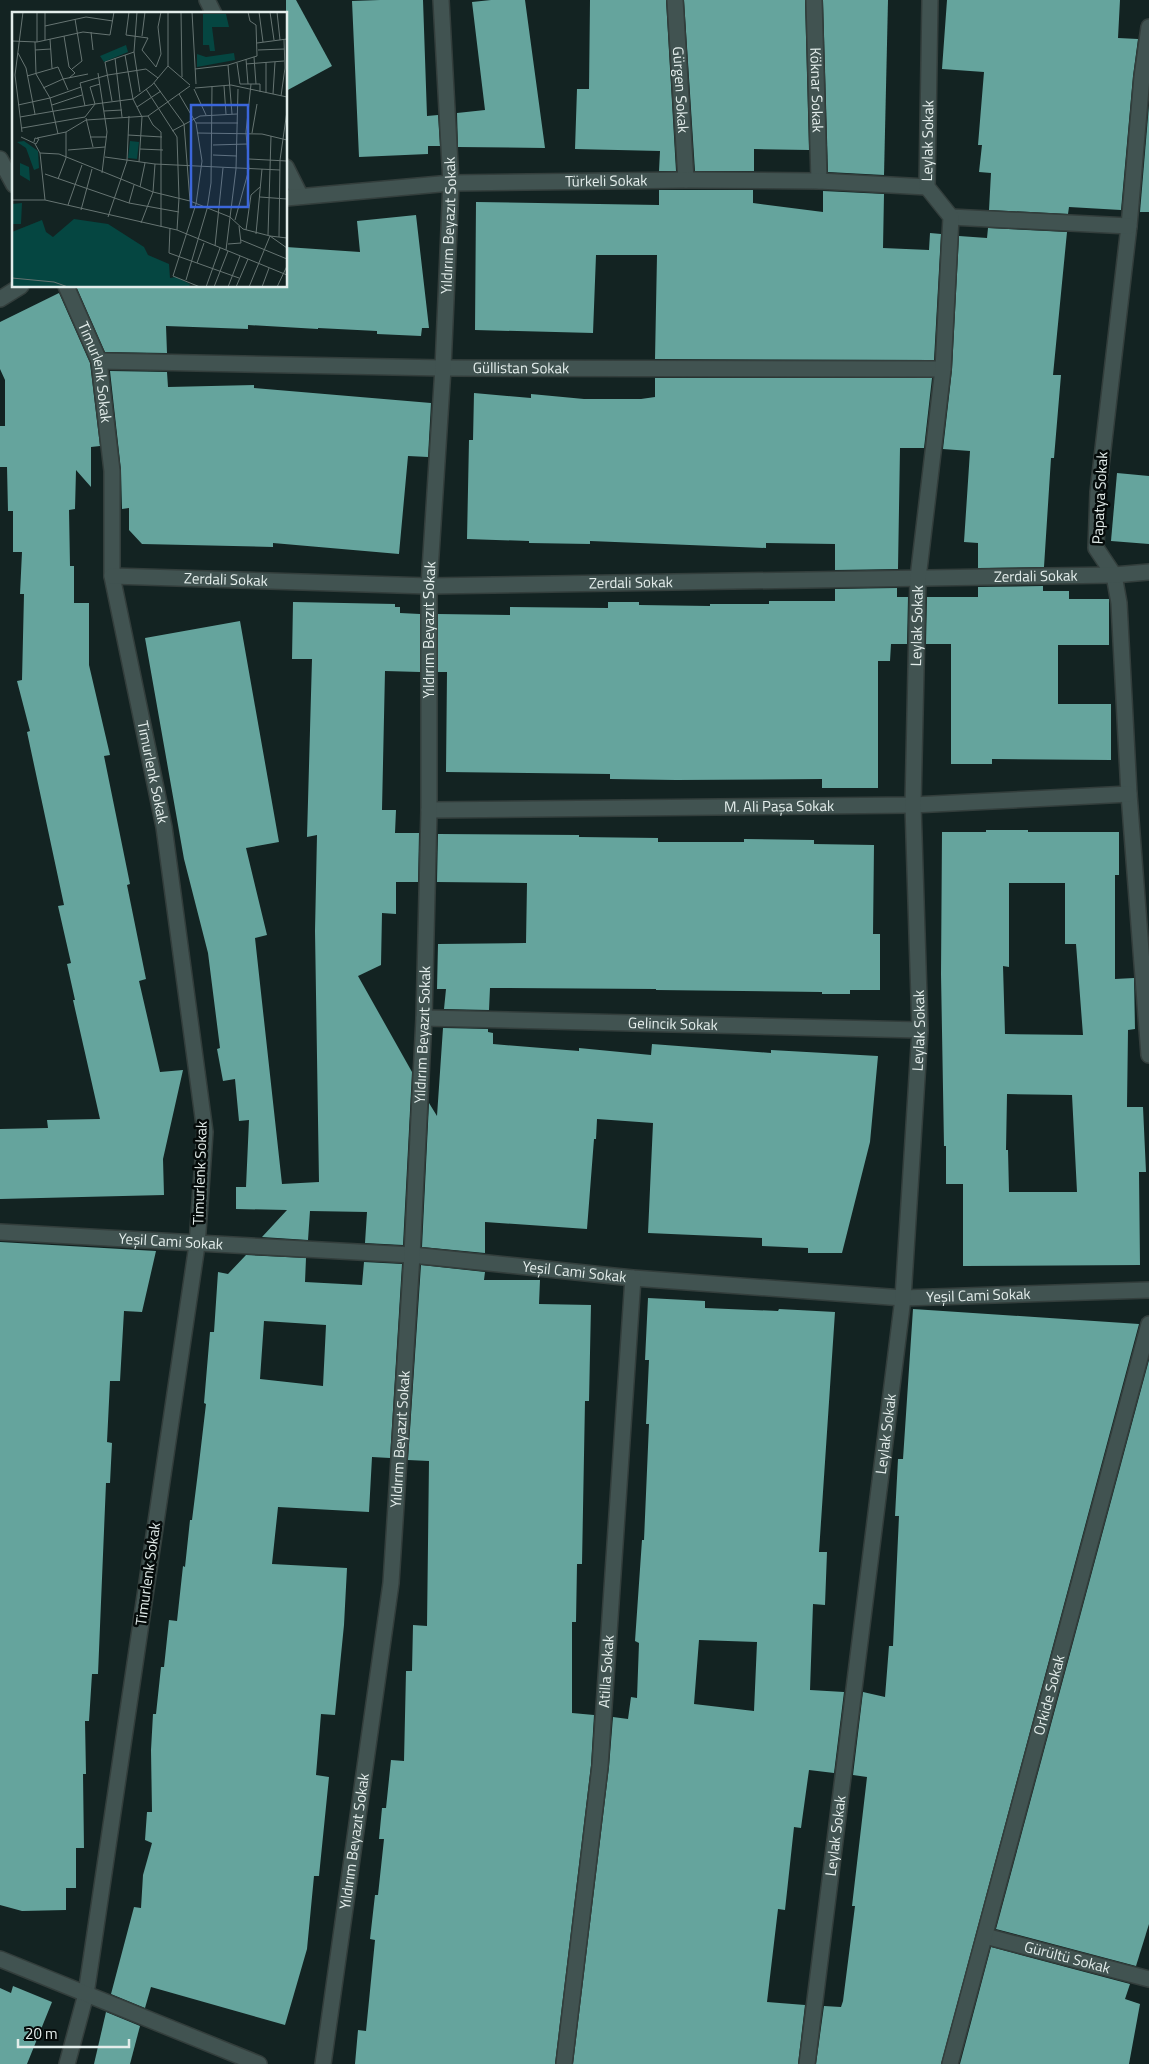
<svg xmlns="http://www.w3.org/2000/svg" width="1149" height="2064" viewBox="0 0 1149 2064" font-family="'Titillium Web',sans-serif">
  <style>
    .building { fill: #65a49d; fill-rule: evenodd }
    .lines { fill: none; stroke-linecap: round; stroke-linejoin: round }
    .street-casing { stroke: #333e3c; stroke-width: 18 }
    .street { stroke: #415351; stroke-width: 15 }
    .labels { text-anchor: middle; stroke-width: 5; stroke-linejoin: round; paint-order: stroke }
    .street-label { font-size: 15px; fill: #e3edeb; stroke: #050b0a }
    .inset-road { fill: none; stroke: #667472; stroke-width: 1 }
    .view { fill: #3b66db; fill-opacity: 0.15; stroke: #3b66db; stroke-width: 2.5 }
    .inset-edge { fill: none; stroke: #e3edeb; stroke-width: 2.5 }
  </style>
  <rect width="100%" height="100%" fill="#132322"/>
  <g class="building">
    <path d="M286 0H296L332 66 286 91Z"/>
    <path d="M380 0H423L427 116 438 115 440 146H428V154L359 157 352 1Z"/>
    <path d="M491 0H525L545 148 458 147 457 113 485 110 472 2Z"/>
    <path d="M590 0H666L676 171H659L660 151 575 149 577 89H589Z"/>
    <path d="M684 0H805L809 150 754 149V171H695Z"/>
    <path d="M823 0H888L884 175 828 172Z"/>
    <path d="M947 0H1120L1118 38 1138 39 1133 76 1121 210 1069 207 1068 214 989 210 991 173 979 172 982 145H978L984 72 942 69Z"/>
    <path d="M1149 105V212H1140Z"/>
    <path d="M659 190H753V203L823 212V191L884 194 883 248 929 250 930 233 941 234 934 360 655 359 657 255H596L593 333 475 330 476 202 659 205Z"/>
    <path d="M416 215 429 328H422L421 336 377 334V331L318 328V329L248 325V329L166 326 167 353 105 352 76 286H286V247L360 252 357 221Z"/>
    <path d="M988 228 1067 232 1053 375H1061L1054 458H1051L1044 567 978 568V543L964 542 970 451 943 449 952 370 959 236 987 238Z"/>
    <path d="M59 293 90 363 100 446 91 447V487L76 470 75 509 69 510 70 566H74V603H89V665L110 755 104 756 130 884 127 885 146 979 139 981 160 1072 183 1070 163 1159 164 1195 0 1199V1129L48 1128 47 1120 100 1119 73 1000H75L67 964 71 963 58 906 64 905 27 732 30 731 17 681 22 680 24 594H20L22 552H13V511H8L7 467H0V426H5V380L0 369V322Z"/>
    <path d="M110 371 167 372 168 387 254 385V388L431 403 428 457 408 456 399 554 273 543V547L142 544 129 530V508L122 509 121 470Z"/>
    <path d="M655 378H932L924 448H900L898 569 835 570V544L766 543V548L590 541V544L529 543V541L467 539 469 440H473L474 393 531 398V394L584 399H641L655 397Z"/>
    <path d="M1117 473 1149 476V544L1111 541Z"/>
    <path d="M1043 586V591H1069V599H1109V645H1058V704H1111V760L992 759V764H951V644H926L927 597H978V587Z"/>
    <path d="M897 588V597H908L907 644H891L890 661H878V788H822V779L676 780 610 779V774L446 772 447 672H438V614L510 615V607L608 608V602H639V605L710 606V604H769V601H835V589Z"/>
    <path d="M293 602 395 604V607H400V613L420 614V672L385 671 382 810H396L395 833H419L418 882H396V914L382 913 381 965 358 976 412 1072 403 1245 365 1243 367 1212 310 1211 308 1240 262 1237 287 1210 236 1209V1187H246L249 1120 239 1121 235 1079 223 1081 217 1049 220 1048 208 953 184 859 145 638 240 621 279 842 246 848 267 935 255 938 282 1184 319 1182 315 931 317 835 307 837 312 659H292Z"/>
    <path d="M986 830H1028V832H1119V875H1115V979L1134 978 1135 1029 1128 1030 1127 1107H1143L1146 1172H1139L1140 1265 963 1266V1184H946V1146H944L941 974 942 832H986ZM1009 883H1065V944H1076L1083 1035 1005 1034 1003 966 1009 967ZM1007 1094 1072 1095 1077 1192H1009L1008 1150H1006Z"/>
    <path d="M438 834 579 835V837L658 838V842H744V839L814 840V844L874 845 873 934H880V990H850V994H822V992L656 990V989L490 988 489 1010 444 1009 446 989H437L438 944 526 943 527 883 437 882Z"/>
    <path d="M443 1028 488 1029V1032L493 1033V1044L579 1051V1048L651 1055 652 1044 771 1053V1050L878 1056 870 1142 842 1253H808V1248L762 1246V1238L648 1233 653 1123 597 1119 596 1139H594L587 1229 485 1222V1253L422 1247 429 1103 437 1116Z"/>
    <path d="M0 1242 156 1251 142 1312 124 1311 120 1381H110L107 1442 112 1443 110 1483H106L98 1674H92L89 1721H85L86 1774H83L84 1848H76V1888H66V1910L22 1911 0 1905Z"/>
    <path d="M246 1255 306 1258 305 1282 362 1285 364 1262 402 1264 390 1458 372 1457 369 1512 278 1507 272 1564 347 1568 344 1625 335 1715 321 1714 316 1775 329 1777 319 1876H314L307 1949 285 2025 151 1987 145 2008 111 1994 134 1907 141 1908 143 1875 152 1843 145 1840 147 1812H152L151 1750 153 1714H156L161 1667H164L169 1620 177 1621 183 1566 185 1567 190 1520H192L198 1472 206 1404 204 1403 210 1332H214L218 1272 228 1274ZM264 1321 326 1325 323 1386 260 1379Z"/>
    <path d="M421 1265 485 1272 484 1280H540L539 1304 591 1305 589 1401H585L582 1564H577L576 1622H572V1713L594 1715 591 1765 555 2064H355L358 2030 366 2031 375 1940 370 1939 375 1895H378L384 1839H379L382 1808H386L391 1760 404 1761 406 1671H412L413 1625 427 1626 429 1461 408 1460Z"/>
    <path d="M648 1298 705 1301V1308L778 1311 779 1309 835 1312 819 1552H827L825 1605 813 1604 810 1690 844 1692 834 1773 809 1770 801 1828 794 1827 785 1910 778 1909 767 2002 805 2005 798 2064H573L609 1767 613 1717 628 1719 631 1697 637 1698 639 1643 635 1641 642 1540H644L649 1424H646L649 1360H645ZM699 1640 757 1642 754 1711 694 1704Z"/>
    <path d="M913 1309 1139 1324 941 2064H816L824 2006 841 2007 843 2001 855 1906H852L867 1777 853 1775 863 1692 885 1697 889 1646H893L899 1516H895L898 1459H903Z"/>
    <path d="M1149 1360V1924L1136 1966 996 1929Z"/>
    <path d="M991 1947 1130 1984 1125 1999 1140 2004 1129 2064H960Z"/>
    <path d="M13 1986 52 2002 27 2064H0V1988L11 1993Z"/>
    <path d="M106 2012 140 2026 130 2064H94Z"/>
  </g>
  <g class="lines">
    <g class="street-casing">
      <g id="street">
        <path d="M207 0 214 14"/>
        <path id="s1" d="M675 0 686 180"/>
        <path id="s2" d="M814 0 819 181"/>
        <path d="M1149 27 1142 77 1129 226 1098 492 1096 548 1114 575 1119 603 1129 794 1149 1055"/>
        <path d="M0 159 14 185"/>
        <path d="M286 167 300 195"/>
        <path id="s3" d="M286 198 451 183 686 180 819 181 927 187"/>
        <path d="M951 217 1129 226"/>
        <path id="s4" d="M66 286 99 361 112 471V576L164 827 205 1132 197 1245 86 1994 67 2064"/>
        <path d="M0 299 21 286"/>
        <path id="s5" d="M99 361 443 368 943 369"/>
        <path id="s6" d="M112 576 429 586 1114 575 1149 572"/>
        <path id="s7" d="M429 810 913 805 1129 794"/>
        <path id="s8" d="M424 1018 920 1030"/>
        <path id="s9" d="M0 1232 412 1255 633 1278 903 1298 1149 1290"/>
        <path id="s10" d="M985 1936 1149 1979"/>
        <path d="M0 1959 259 2064"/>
        <path id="s11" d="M323 2064 391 1583 412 1255 424 1018 429 810V586L443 368 451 183 441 0"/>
        <path id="s12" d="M564 2064 600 1766 633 1278"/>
        <path id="s13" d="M807 2064 903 1298 920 1030 913 805 918 578 943 369 951 217 927 187 930 0"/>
        <path id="s14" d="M950 2064 1149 1324"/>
      </g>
    </g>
    <use href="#street" class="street"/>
  </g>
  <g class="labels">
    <g class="street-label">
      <text dy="5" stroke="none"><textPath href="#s1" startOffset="90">Gürgen Sokak</textPath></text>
      <text dy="5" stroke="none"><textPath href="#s2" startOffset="90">Köknar Sokak</textPath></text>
      <text dy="5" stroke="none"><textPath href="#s13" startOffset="1940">Leylak Sokak</textPath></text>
      <text dy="5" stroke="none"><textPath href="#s3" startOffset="321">Türkeli Sokak</textPath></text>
      <text dy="5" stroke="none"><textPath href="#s11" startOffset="1845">Yıldırım Beyazıt Sokak</textPath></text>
      <text dy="5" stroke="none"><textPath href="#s5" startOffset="422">Güllistan Sokak</textPath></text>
      <text dy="5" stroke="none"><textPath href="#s4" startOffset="92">Timurlenk Sokak</textPath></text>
      <text transform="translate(1100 498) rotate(-87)" y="5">Papatya Sokak</text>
      <text dy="5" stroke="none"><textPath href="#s6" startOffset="924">Zerdali Sokak</textPath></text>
      <text dy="5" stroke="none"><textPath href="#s6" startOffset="114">Zerdali Sokak</textPath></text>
      <text dy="5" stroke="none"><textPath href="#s6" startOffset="519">Zerdali Sokak</textPath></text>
      <text dy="5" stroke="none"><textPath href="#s13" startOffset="1445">Leylak Sokak</textPath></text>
      <text dy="5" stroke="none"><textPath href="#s11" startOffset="1440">Yıldırım Beyazıt Sokak</textPath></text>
      <text dy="5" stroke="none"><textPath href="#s4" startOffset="498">Timurlenk Sokak</textPath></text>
      <text dy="5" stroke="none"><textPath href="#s7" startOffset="350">M. Ali Paşa Sokak</textPath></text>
      <text dy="5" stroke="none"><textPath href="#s8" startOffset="249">Gelincik Sokak</textPath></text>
      <text dy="5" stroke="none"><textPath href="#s13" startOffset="1040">Leylak Sokak</textPath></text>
      <text dy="5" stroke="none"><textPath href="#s11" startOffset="1035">Yıldırım Beyazıt Sokak</textPath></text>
      <text transform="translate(200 1173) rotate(-88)" y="5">Timurlenk Sokak</text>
      <text dy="5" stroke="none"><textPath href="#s9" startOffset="171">Yeşil Cami Sokak</textPath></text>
      <text dy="5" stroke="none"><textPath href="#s9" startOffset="576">Yeşil Cami Sokak</textPath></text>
      <text dy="5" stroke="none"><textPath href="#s9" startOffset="981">Yeşil Cami Sokak</textPath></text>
      <text dy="5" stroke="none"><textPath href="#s13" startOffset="635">Leylak Sokak</textPath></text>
      <text dy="5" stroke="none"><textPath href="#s11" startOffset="630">Yıldırım Beyazıt Sokak</textPath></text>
      <text transform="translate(148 1574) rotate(-82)" y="5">Timurlenk Sokak</text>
      <text dy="5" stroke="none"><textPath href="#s12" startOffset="395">Atilla Sokak</textPath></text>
      <text dy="5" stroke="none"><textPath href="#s14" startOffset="382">Orkide Sokak</textPath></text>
      <text dy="5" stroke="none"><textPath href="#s13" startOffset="230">Leylak Sokak</textPath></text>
      <text dy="5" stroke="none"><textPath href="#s11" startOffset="225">Yıldırım Beyazıt Sokak</textPath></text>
      <text dy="5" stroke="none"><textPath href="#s10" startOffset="85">Gürültü Sokak</textPath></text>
    </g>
  </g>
  <g transform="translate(12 12)">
    <rect width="275" height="275" fill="#132322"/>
    <path d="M191 2H214L217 15H200L203 39H198L197 33H191ZM114 33 116 40 92 50 88 44ZM222 41 223 48 185 55V42L194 45ZM12 129 26 139 27 156 22 158 14 136 5 130ZM118 129 127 130 125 147 116 146ZM8 151 17 155 18 169 8 163ZM10 191 9 212H0V192ZM62 207 96 212 132 235 136 243 157 252 158 266 164 265 178 272 177 275H0V220L30 208 34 220 41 225Z" fill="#054641"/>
    <path class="inset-road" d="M25 0V30M33 0V28M117 0 114 23 136 26 130 38 144 55 149 42 146 15 149 0M125 0 122 40 128 80M169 0 170 65M180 0 184 72M247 0 251 30M258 0 262 28M265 0 268 28M33 14 74 5 101 9M79 20 81 38M52 24 57 55 63 61 57 66M130 24 133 0M38 27 40 56M0 29 25 30 71 20 98 23 102 0M23 30 24 62 38 86 46 122M245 31 275 27M23 38 39 37M246 38 272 37M6 41 14 56 23 102M113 43 121 87 130 105 127 150M242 45 244 72M103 46 110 105M234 47 236 72M225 51 228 72M234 52 272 49M216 53 220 102M156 54 178 73M60 57 70 49 63 7M183 57 216 53 245 44 244 13 238 9 236 0M86 61 95 120 90 161M15 64 46 55 56 78M142 71 172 112 178 189M228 72H248V80M212 74 214 102M69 75 68 71 96 63 134 57 146 66M69 75 73 94M31 76 51 67 76 62M183 76 219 73 275 85M134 77 165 125 167 186 165 218M182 77 194 103M254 81V50M167 82 184 111 190 149 184 192 161 264 188 275M261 82 263 50M269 84 273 56 272 28M100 89 93 50 122 40M6 93 38 86 69 75M40 93 70 83M125 95 149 79M92 99 110 98M136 104 141 113 149 120V215M8 105 83 92 78 75 88 72M73 105 83 92 121 87 140 73 156 54V0M74 106 81 135M184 111H226M10 116 73 105M160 119 188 104 225 102M10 120 3 63 11 0M185 121 250 122 275 128M240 121 245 92M116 123 150 125M9 125 24 132 27 127 23 126 22 130M78 125H94M25 126 54 120 74 108 136 104 178 74M23 132 28 141 33 188M201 133 235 132M128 137 151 138M56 138 93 135M28 141 47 142 141 180 178 189 218 205 231 217 258 224 275 236M201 143 225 144M93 145 143 152 268 158M237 147 275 149M33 162 117 191 167 200M46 167 54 146V120M128 175 133 151M248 185 275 187M0 188H33L165 218 275 263M117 191 122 173M56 193 70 153M69 198 80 157M96 205 115 149 117 104M223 208 237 157 234 120 239 72M129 211 141 180 143 152M158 216 157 241 227 266M234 218 239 183 248 175M244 222 250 157M256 223 259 124M267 225 268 148 275 99M229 228 275 247M216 232 229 231 227 214M203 234 211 156M214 238 224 157 226 77M185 251 192 231M0 266 42 270 56 275M174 268 195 197 199 171 200 74M194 275 208 236M202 275 216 239M216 275 228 244M224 275 236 247M237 275 258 224 275 226M250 275 257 256M265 275 275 254"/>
    <path class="view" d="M179 93H236V195H179Z"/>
    <rect width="275" height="275" class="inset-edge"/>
  </g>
  <path d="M18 2039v8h111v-8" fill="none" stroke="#e3edeb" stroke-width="2.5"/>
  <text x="25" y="2039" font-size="15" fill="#e3edeb" stroke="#050b0a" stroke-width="4" paint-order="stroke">20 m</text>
</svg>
